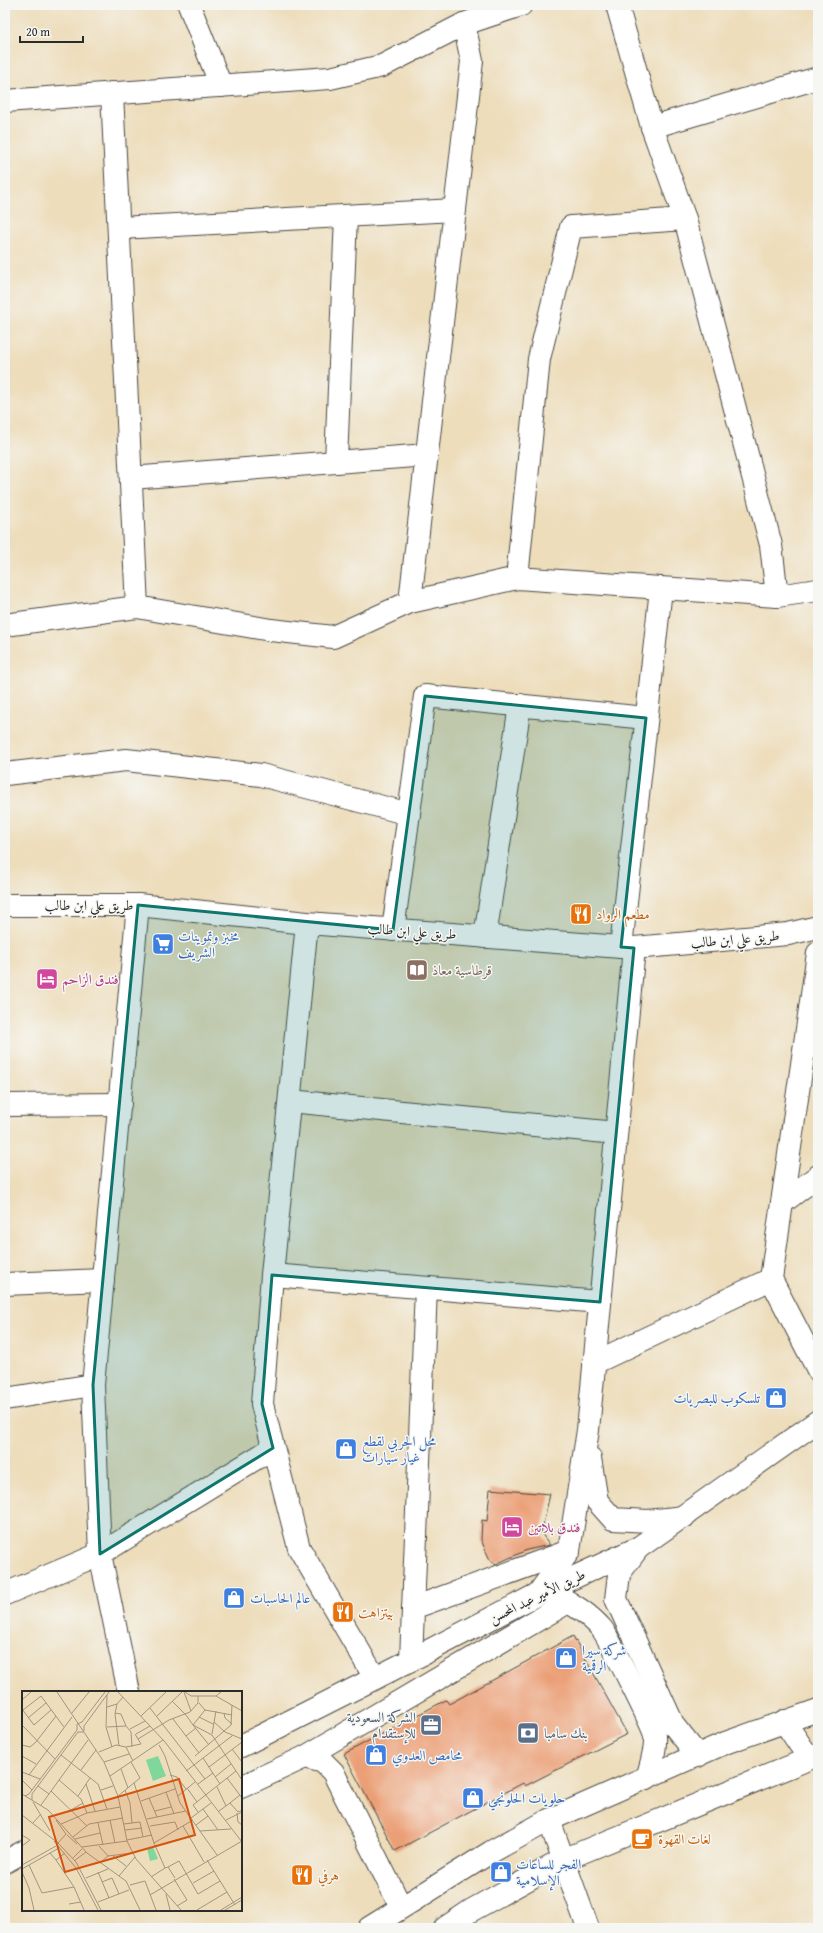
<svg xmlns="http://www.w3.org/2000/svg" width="823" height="1933" viewBox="0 0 823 1933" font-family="'Gentium Book Plus',Amiri,serif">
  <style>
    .building { fill: #eb9f76 }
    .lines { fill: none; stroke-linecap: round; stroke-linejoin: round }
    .minor-casing { stroke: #484641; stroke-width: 24 }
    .major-casing { stroke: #484641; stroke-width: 24 }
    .minor { stroke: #fff; stroke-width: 22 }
    .major { stroke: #fff; stroke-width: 22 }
    .marked { fill: #0f766e; fill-opacity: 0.2; stroke: #0f766e; stroke-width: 3; stroke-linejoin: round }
    .labels { text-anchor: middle; stroke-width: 3; stroke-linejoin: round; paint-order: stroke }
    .street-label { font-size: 14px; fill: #2b2b2b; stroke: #f6f6f2 }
    .food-label { font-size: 14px; fill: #c56008; stroke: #f6f6f2; text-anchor: start }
    .shop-label { font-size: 14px; fill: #366cbe; stroke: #f6f6f2; text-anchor: start }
    .education-label { font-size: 14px; fill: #785e54; stroke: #f6f6f2; text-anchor: start }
    .hotel-label { font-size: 14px; fill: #b23c85; stroke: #f6f6f2; text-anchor: start }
    .service-label { font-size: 14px; fill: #4e5e75; stroke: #f6f6f2; text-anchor: end }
    .inset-road { fill: none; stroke: #9f9681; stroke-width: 1 }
    .view { fill: #d5540f; fill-opacity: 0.15; stroke: #d5540f; stroke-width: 2 }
    .inset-edge { fill: none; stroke: #2b2b2b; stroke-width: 2 }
  </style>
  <rect width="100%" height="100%" fill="#f6f6f2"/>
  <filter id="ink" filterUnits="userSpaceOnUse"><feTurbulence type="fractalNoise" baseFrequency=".025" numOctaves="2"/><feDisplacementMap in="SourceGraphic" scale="8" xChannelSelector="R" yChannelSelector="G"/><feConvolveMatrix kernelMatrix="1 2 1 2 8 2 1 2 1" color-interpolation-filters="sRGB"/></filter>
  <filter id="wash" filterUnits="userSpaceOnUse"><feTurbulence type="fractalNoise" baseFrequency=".012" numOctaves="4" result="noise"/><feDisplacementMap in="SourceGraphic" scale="16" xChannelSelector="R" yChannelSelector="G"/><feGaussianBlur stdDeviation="0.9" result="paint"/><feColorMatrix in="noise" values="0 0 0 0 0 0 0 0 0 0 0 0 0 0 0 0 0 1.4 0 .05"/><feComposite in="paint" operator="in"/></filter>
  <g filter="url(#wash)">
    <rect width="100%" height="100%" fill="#edddbb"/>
    <g id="blocks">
      <g class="building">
        <path d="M490 1489 550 1494 541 1533 550 1545 527 1550 496 1564 490 1560 481 1540 482 1520 487 1521Z"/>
        <path d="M573 1636 627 1734 525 1786 523 1783 395 1851 344 1754 446 1700 449 1704Z"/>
      </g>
    </g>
  </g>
  <g filter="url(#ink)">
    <use href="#blocks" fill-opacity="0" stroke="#484641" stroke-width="1"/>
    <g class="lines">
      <g class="minor-casing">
        <g id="minor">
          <path d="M189 5 221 86"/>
          <path d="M617 5 652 127 685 219 771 545 777 596"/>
          <path d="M112 93 137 607"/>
          <path d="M5 101 330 78 382 66 464 24 521 5"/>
          <path d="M652 127 818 78"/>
          <path d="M119 228 455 210"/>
          <path d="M336 462 346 216"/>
          <path d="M131 478 427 455"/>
          <path d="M517 578 539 359 571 227 685 219"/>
          <path d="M410 602 472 61 464 24"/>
          <path d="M5 625 137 607 271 630 333 637 410 602 517 578 777 596 818 590"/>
          <path d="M5 774 126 760 261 775 409 814"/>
          <path d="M307 923 272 1275 262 1404 299 1548 375 1678"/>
          <path d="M393 930 425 696 646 718"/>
          <path d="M485 937 520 705"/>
          <path d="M621 947 661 589"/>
          <path d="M818 953 771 1279 818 1370"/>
          <path d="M290 1101 616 1133"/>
          <path d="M5 1105 120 1104"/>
          <path d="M782 1203 818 1176"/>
          <path d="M272 1275 600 1302"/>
          <path d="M5 1284 103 1280"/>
          <path d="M594 1363 771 1279"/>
          <path d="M5 1399 93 1385"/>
          <path d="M590 1458 597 1501 613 1519 648 1521 684 1517"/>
          <path d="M638 1548 619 1574 616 1599 674 1726 698 1756"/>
          <path d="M5 1594 100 1554 273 1448"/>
          <path d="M538 1594 569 1551 588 1430 634 948"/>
          <path d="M556 1595C574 1605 589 1614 602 1629 609 1638 654 1728 655 1736 656 1751 651 1764 647 1778"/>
          <path d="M413 1608 569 1551"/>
          <path d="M411 1660 426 1288"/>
          <path d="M129 1692 100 1554 93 1385 138 905"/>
          <path d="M305 1757 568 1602"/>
          <path d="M241 1787 305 1757 323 1762 333 1772 401 1907"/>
          <path d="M549 1820 588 1928"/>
          <path d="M445 1928 472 1910 563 1860 818 1755"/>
        </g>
      </g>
      <g class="major-casing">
        <g id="major">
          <path d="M5 905H138L307 923 634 948 788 934 818 927"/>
          <path d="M784 1721 809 1758"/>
          <path d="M241 1746 411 1660 538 1594 638 1548 818 1421"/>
          <path d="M5 1862 23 1852"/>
          <path d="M369 1928 491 1852 549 1820 725 1743 818 1710"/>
        </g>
      </g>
      <use href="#minor" class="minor"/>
      <use href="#major" class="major"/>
    </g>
  </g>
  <path class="marked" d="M425 696 646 718 621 947 634 948 600 1302 272 1275 262 1404 273 1448 100 1554 93 1385 138 905 393 930Z"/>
  <defs>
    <g id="restaurant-square" transform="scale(1.15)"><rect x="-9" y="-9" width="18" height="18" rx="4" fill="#e8710a" stroke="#f6f6f2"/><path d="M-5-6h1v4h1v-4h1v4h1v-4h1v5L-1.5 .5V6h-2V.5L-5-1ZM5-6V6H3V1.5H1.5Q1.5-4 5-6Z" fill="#fff"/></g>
    <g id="supermarket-square" transform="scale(1.15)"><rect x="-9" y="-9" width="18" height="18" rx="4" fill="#3f7fe0" stroke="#f6f6f2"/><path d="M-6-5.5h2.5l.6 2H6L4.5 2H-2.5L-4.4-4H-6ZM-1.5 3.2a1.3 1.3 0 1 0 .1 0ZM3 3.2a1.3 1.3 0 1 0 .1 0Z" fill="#fff"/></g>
    <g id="library-square" transform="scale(1.15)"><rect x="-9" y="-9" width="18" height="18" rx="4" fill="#8d6e63" stroke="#f6f6f2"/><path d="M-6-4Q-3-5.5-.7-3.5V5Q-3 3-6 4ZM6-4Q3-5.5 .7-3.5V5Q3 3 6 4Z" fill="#fff"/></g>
    <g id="hotel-square" transform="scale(1.15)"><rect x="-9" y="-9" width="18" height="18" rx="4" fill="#d1479c" stroke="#f6f6f2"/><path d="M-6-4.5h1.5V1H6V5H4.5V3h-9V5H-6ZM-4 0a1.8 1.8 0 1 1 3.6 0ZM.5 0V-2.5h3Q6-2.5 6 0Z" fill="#fff"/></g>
    <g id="shop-square" transform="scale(1.15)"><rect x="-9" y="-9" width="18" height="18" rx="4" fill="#3f7fe0" stroke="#f6f6f2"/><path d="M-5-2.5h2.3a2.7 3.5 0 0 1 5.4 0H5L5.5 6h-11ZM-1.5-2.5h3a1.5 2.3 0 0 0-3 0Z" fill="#fff"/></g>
    <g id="office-square" transform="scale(1.15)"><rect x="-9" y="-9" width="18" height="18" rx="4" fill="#5c6f8a" stroke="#f6f6f2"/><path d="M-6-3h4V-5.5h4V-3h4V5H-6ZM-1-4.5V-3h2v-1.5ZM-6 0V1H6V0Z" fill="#fff"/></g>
    <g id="bank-square" transform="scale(1.15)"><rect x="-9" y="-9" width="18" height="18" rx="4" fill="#5c6f8a" stroke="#f6f6f2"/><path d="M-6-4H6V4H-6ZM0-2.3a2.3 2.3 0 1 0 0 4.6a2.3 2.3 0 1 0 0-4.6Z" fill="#fff"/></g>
    <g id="cafe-square" transform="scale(1.15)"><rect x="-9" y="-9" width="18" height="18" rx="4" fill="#e8710a" stroke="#f6f6f2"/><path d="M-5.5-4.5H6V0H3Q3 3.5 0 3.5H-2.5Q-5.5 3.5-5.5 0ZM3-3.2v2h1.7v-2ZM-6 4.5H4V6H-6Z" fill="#fff"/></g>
  </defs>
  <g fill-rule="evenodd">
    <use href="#restaurant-square" x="581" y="914"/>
    <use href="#supermarket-square" x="163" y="944"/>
    <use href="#library-square" x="417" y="970"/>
    <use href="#hotel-square" x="47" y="979"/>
    <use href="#shop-square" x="776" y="1398"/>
    <use href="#shop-square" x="346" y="1449"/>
    <use href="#hotel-square" x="512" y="1527"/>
    <use href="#shop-square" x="234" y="1598"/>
    <use href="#restaurant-square" x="343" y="1612"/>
    <use href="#shop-square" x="566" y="1658"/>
    <use href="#office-square" x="431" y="1725"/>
    <use href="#bank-square" x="528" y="1733"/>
    <use href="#shop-square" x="376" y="1755"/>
    <use href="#shop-square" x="473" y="1798"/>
    <use href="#cafe-square" x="642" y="1839"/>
    <use href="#shop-square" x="501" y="1872"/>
    <use href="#restaurant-square" x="302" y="1875"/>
  </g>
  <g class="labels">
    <g class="street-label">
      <text x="89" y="910">طريق علي ابن طالب</text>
      <text transform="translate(412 931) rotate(4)" y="5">طريق علي ابن طالب</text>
      <text transform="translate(735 939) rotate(-5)" y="5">طريق علي ابن طالب</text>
      <text transform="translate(537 1596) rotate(-26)" y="5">طريق الأمير عبد المحسن</text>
    </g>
    <g class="food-label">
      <text x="596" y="919">مطعم الرواد</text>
      <text x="358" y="1617">بيتزاهت</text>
      <text x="658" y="1844">لغات القهوة</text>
      <text x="318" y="1880">هرفي</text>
    </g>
    <g class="shop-label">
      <text x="178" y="941">مخبز وتموينات<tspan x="178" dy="16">الشريف</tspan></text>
      <text x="760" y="1403" text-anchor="end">تلسكوب للبصريات</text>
      <text x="362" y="1446">محل الحربي لقطع<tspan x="362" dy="16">غيار سيارات</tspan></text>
      <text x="250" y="1603">عالم الحاسبات</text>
      <text x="582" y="1655">شركة سيرا<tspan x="582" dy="16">الرقمية</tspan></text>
      <text x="392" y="1760">محامص العدوي</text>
      <text x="488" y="1803">حلويات الحلونجي</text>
      <text x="516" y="1869">الفجر للساعات<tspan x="516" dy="16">الإسلامية</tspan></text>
    </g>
    <g class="education-label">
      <text x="432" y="975">قرطاسية معاذ</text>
    </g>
    <g class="hotel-label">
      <text x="62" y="984">فندق الزاحم</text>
      <text x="528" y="1532">فندق بلاتين</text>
    </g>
    <g class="service-label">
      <text x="416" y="1722">الشركة السعودية<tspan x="416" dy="16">للإستقدام</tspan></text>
      <text x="544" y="1738" text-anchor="start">بنك سامبا</text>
    </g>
  </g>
  <g transform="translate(22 1691)">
    <rect width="220" height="220" fill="#edddbb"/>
    <path d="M136 65 144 85 131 90 124 69ZM131 156 136 168 128 170 125 157Z" fill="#80d79b"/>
    <path class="inset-road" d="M35 1 82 71 96 105 105 150 114 168 159 219M96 1 143 51 220 151M162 1 169 20M163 1 169 5H194L199 1M85 4 84 36 90 56M194 5 220 20M0 9 9 1M150 10 164 24M177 12 183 19 210 24M95 13 93 23 97 55M85 16 95 13 101 6M128 17 183 88M0 18 12 34 29 19M1 19 19 5 42 36M183 19 171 34 187 54M50 22 67 1M93 22 99 23 104 35M202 22 203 27 210 33M164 24 171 34 190 44 220 89M119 25 144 1M135 25 160 1M177 26 191 33M6 27 24 12M151 28 177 62M192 31 203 41 220 48M55 33 60 31 83 1M0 34 33 68M85 36 104 35 109 41 110 56M108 38 123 30M62 40V35L87 1M114 43 128 35M190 43 194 20M164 45 174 37M116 48 147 29 168 21 176 12V5M14 51 34 25M0 54 8 56 14 51M137 54 143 65 158 112 195 164M104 56 119 53 113 43M210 58 220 71M77 61 94 54 104 56 111 70M39 64 76 93 85 118M0 65 14 73M173 65 209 34 210 14M181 67 198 93M82 71 107 63M187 76 220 51M99 78 106 97M59 79 74 59M164 80 210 45M0 81 18 88M7 84 50 26M148 84 155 86 164 98M88 85 141 49M193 86 209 73M205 87 220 107M0 89 10 99M37 89 59 108 65 122M112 92 132 152 143 177 146 176 153 187M64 93 73 120M176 93 191 82M16 95 27 103M195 96 204 115M165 97 175 111M79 99 91 95M103 99 108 112 110 132M29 100 65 135M144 101 152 123M0 103 26 119 65 162 104 190 118 219M3 105 7 103 55 39V33M56 105 68 87M96 105 118 87 109 71M156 105 173 91M127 107 135 126M10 109V103L56 41H62M119 110 153 98M11 111 28 140M208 112 218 104M19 114 66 49M181 118 196 139M49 119 61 112M133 120 149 116M197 120 208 112 216 121 220 119M176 121 171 114 214 80M215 122 216 131 220 134M0 124 36 152 54 171 79 219M169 127 189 112M125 128 164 120M34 129 44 143 36 152M88 129 93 152M204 129 220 121M11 132 19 123M76 132 81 154M39 133 65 122 98 116M102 133 118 131 121 146M174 134 186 125M128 135 153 131 156 139M161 135 182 171M103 139 120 137M178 140 209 138M0 144 8 149 0 155M45 144 55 153M51 146 67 133 101 127M53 148 78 142M105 149 130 144M32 150 54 177 76 219M132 152 171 129M77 155 86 165M60 156 105 150M28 162 34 169 43 162M91 165 104 175M51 167 60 158M185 169 213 214M52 170 64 161M79 171 86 165 110 162M0 174 34 155M7 174 20 202 52 196 34 169M146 176 157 170 176 203 198 190M0 178 37 157M0 181 7 197 12 219M76 181 87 207M97 185 113 166M129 186 143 177M64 187 86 178M152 188 165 209 155 215M80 191 90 187 97 203M171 192 192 180M108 194 123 190 134 219M52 196 62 219M144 203 148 219M128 204 220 150M76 211 107 199M47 213 59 211M175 219 205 201M199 219 220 206M203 219 220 209"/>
    <path class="view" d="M157 88 173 144 43 181 27 126Z"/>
    <rect width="220" height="220" class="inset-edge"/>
  </g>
  <rect width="823" height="1933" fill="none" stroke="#f6f6f2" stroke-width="20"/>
  <path d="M20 36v6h63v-6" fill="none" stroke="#2b2b2b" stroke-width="2"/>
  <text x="26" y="36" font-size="12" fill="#2b2b2b" stroke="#f6f6f2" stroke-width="3" paint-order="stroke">20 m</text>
</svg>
